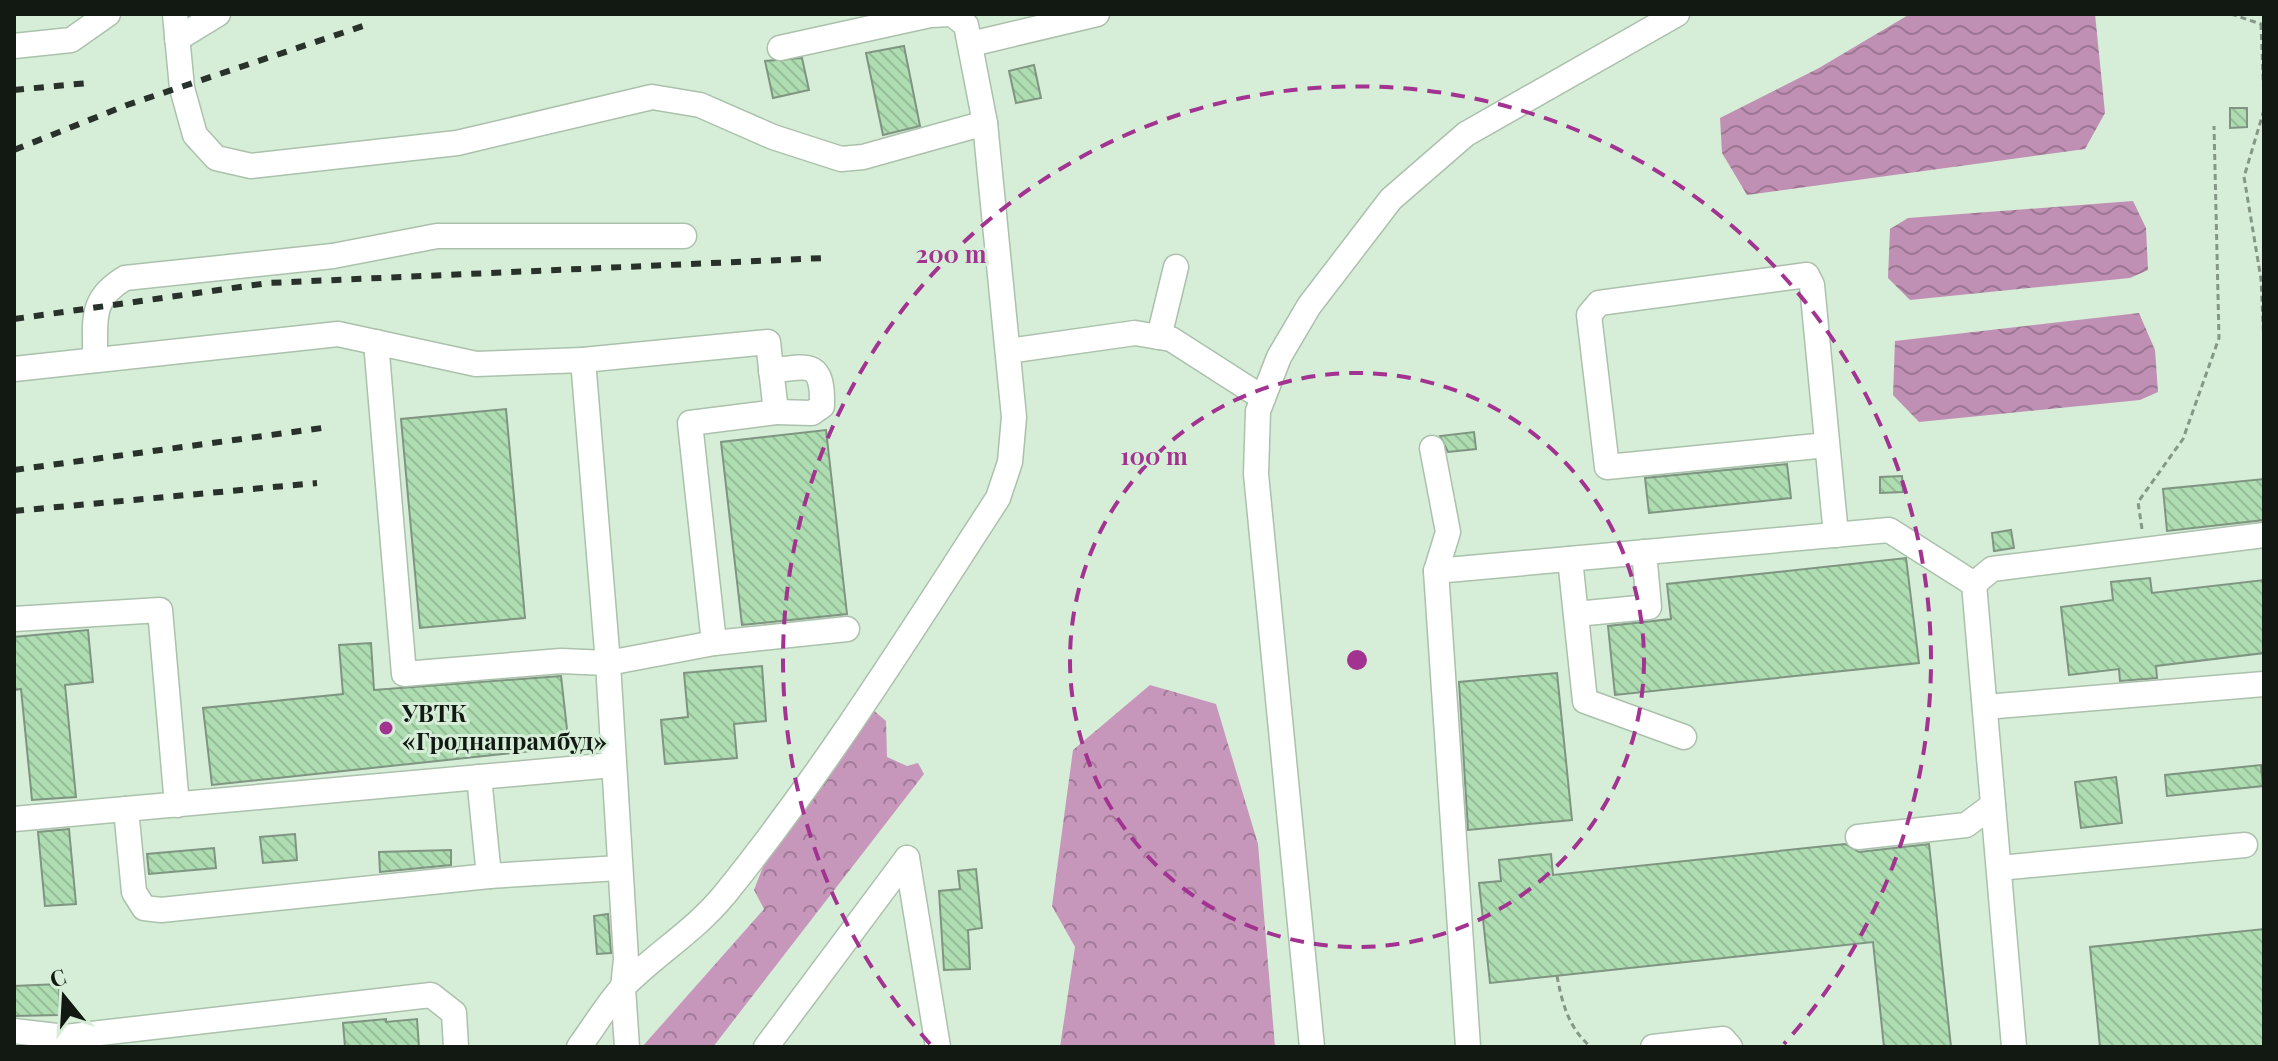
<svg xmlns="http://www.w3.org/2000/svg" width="2278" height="1061" viewBox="0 0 2278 1061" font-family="'Playfair Display',serif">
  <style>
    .forest { fill: url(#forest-crowns) }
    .water { fill: url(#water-waves) }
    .building { fill: url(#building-back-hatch); stroke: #7f9581; stroke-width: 2 }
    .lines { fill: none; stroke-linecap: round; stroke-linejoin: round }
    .minor-casing { stroke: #abc1ac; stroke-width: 27 }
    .path { stroke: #869788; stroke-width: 3; stroke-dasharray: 6 4; stroke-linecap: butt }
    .minor { stroke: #fff; stroke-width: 24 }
    .rail { stroke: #28322a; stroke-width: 6; stroke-dasharray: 10 10; stroke-linecap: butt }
    .ring { fill: none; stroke: #a33390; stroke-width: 4; stroke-dasharray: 14 10 }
    .poi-dot { fill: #a33390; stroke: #d6edd8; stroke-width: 3 }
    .labels { text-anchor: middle; stroke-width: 6; stroke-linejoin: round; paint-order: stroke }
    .poi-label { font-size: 24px; font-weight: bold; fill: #111912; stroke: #d6edd8; text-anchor: start }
    .centre { fill: #a33390; stroke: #d6edd8; stroke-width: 4 }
    .ring-label { font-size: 24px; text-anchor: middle; font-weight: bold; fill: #a33390; stroke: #d6edd8; stroke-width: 6; stroke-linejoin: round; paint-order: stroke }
  </style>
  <defs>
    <pattern id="forest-crowns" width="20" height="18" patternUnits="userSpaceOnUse" patternTransform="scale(2)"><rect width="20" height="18" fill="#c797bb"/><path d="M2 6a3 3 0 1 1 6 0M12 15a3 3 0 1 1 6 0" fill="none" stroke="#a07a97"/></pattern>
    <pattern id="water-waves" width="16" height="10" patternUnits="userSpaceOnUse" patternTransform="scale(2)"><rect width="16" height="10" fill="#c090b4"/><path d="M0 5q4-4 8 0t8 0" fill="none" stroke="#9b7591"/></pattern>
    <pattern id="building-back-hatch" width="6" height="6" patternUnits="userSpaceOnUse" patternTransform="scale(2)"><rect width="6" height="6" fill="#aeddb2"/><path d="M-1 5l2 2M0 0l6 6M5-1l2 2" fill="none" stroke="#95bd98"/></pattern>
  </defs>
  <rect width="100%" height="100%" fill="#d6edd8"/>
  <g class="forest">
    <path d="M1150 685 1216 704 1258 844 1275 1047H1060L1075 947 1052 906 1073 750Z"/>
    <path d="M872 709 886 721 887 757 907 766 918 763 924 774 713 1047H642L764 909 754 890 775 836Z"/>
  </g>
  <g class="water">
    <path d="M1910 14H2095L2105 113 2085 149 1747 195 1722 153 1720 118 1819 68Z"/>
    <path d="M2133 201 2146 228 2148 270 2130 278 1910 300 1888 278 1890 229 1908 218Z"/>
    <path d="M2139 313 2155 350 2158 392 2140 400 1919 422 1893 395 1895 341Z"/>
  </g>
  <g class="building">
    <path d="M904 46 920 126 883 135 866 53Z"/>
    <path d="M802 58 809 90 773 98 765 61Z"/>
    <path d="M1034 65 1041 98 1016 103 1009 71Z"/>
    <path d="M2230 108H2247V127L2230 128Z"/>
    <path d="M506 409 525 618 420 628 401 419Z"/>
    <path d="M826 430 847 614 742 625 721 442Z"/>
    <path d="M1474 432 1476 449 1448 452 1440 436Z"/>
    <path d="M1787 464 1791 498 1649 513 1645 478Z"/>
    <path d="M1902 476 1903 492 1880 493V477Z"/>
    <path d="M2264 479V520L2167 531 2163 489Z"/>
    <path d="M2011 530 2014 548 1994 551 1992 533Z"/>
    <path d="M1906 558 1919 663 1615 695 1608 626 1671 619 1667 584Z"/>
    <path d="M2150 578 2152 593 2264 580V653L2156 666 2157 678 2120 681 2119 669 2069 675 2061 607 2113 600 2111 582Z"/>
    <path d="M88 630 93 682 65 685 76 797 32 800 21 689 14 690V637Z"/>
    <path d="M371 643 374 690 561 676 569 747 212 785 203 708 343 694 339 645Z"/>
    <path d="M762 666 766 721 734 724 737 758 665 764 661 720 688 717 684 673Z"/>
    <path d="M1557 673 1572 820 1468 830 1459 682Z"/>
    <path d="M2261 765 2263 786 2167 796 2165 775Z"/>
    <path d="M2116 777 2122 823 2081 828 2075 782Z"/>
    <path d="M69 829 76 904 45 906 38 832Z"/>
    <path d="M295 834 297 860 263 863 260 837Z"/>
    <path d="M1845 844 1859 852 1929 844 1951 1047H1884L1873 942 1490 983 1479 883 1501 881 1499 860 1551 854 1553 875Z"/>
    <path d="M214 848 216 868 149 874 147 854Z"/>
    <path d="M451 850V865L380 872 379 852Z"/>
    <path d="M976 869 982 928 968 930 970 969 944 970 939 891 960 889 958 871Z"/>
    <path d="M608 914 611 953 597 954 594 916Z"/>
    <path d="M2264 929V1047H2100L2090 947Z"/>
    <path d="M59 984 60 1015 14 1016V986Z"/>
    <path d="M386 1019V1022L417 1019 419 1047H345L343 1023Z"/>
  </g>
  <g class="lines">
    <g class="minor-casing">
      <g id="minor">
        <path d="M175 14 182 88 195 135 216 158 251 166 457 143 652 97 700 105 773 137 841 159 863 157 985 123"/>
        <path d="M177 39 218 14"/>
        <path d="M971 44 1097 14"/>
        <path d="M14 46 71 40 108 14"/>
        <path d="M1159 337 1176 267"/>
        <path d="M376 342 404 674 561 661 608 663 714 643 847 629"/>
        <path d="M1008 351 1135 333 1171 339 1263 398"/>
        <path d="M95 360C96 322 88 300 125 278L333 256 437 236H684"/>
        <path d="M583 360 768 342 776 412 690 423 714 643"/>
        <path d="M14 369 338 334 476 364 583 360 608 663 626 959 623 988 627 1047"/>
        <path d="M771 371C810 365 823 361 822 406L812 413 776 412"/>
        <path d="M1827 445 1607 467 1589 315 1599 303 1807 275 1812 285 1836 535"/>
        <path d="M1432 448 1448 532 1436 571"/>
        <path d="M1570 559 1585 701 1684 737"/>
        <path d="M1974 584 1992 569 2264 535"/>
        <path d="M1576 614 1649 607 1644 552"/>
        <path d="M14 619 160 610 177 805"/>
        <path d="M1985 707 2264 684"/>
        <path d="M479 777 489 876 619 868"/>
        <path d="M126 809 134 892 144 908 161 910 489 876"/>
        <path d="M14 819 613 765"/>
        <path d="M1858 837 1966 825 1993 805"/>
        <path d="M907 858 938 1047"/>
        <path d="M1999 868 2245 845"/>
        <path d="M14 1031 65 1037 431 995 454 1013 456 1047"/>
        <path d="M579 1047C593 1028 606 1006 622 988 655 954 694 932 725 894 826 769 911 632 998 498L1010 462 1014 417 985 123 966 25 952 14 930 15 780 48"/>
        <path d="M766 1047 907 858"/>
        <path d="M1312 1047 1256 474 1258 411 1279 357 1309 306 1391 199 1466 134 1677 14"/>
        <path d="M1468 1047 1436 571 1889 530 1974 584 2014 1047"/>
        <path d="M1653 1047 1723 1039 1730 1047"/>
      </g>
    </g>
    <g class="path">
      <path d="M2231 14 2264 25"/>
      <path d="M2261 24 2264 100"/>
      <path d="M2264 110 2244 177 2261 279 2264 343"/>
      <path d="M2142 529 2138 502 2183 439 2219 338 2214 126"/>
      <path d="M1557 976C1562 1003 1569 1029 1591 1047"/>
    </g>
    <use href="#minor" class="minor"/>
    <g class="rail">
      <path d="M14 90 88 83"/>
      <path d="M14 150 127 105 363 26"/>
      <path d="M14 319 268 283 824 258"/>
      <path d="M14 470 322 428"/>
      <path d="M14 511 317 483"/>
    </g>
  </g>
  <g class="ring">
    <circle cx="1357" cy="660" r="287"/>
    <path d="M930 1044A574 574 0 1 1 1784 1044"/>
  </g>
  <circle class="poi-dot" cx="386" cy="728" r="8"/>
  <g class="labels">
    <g class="poi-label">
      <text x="402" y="722">УВТК<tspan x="402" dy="28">«Гроднапрамбуд»</tspan></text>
    </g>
  </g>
  <circle cx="1357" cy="660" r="12" class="centre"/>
  <g class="ring-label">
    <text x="951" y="263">200 m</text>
    <text x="1154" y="465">100 m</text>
  </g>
  <rect width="2278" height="1061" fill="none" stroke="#111912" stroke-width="32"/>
  <g transform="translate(64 997) rotate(342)" stroke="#d6edd8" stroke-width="6" paint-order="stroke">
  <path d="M0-6L14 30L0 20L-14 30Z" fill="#111912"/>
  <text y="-12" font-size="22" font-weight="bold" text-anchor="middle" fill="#111912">С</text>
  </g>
</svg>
